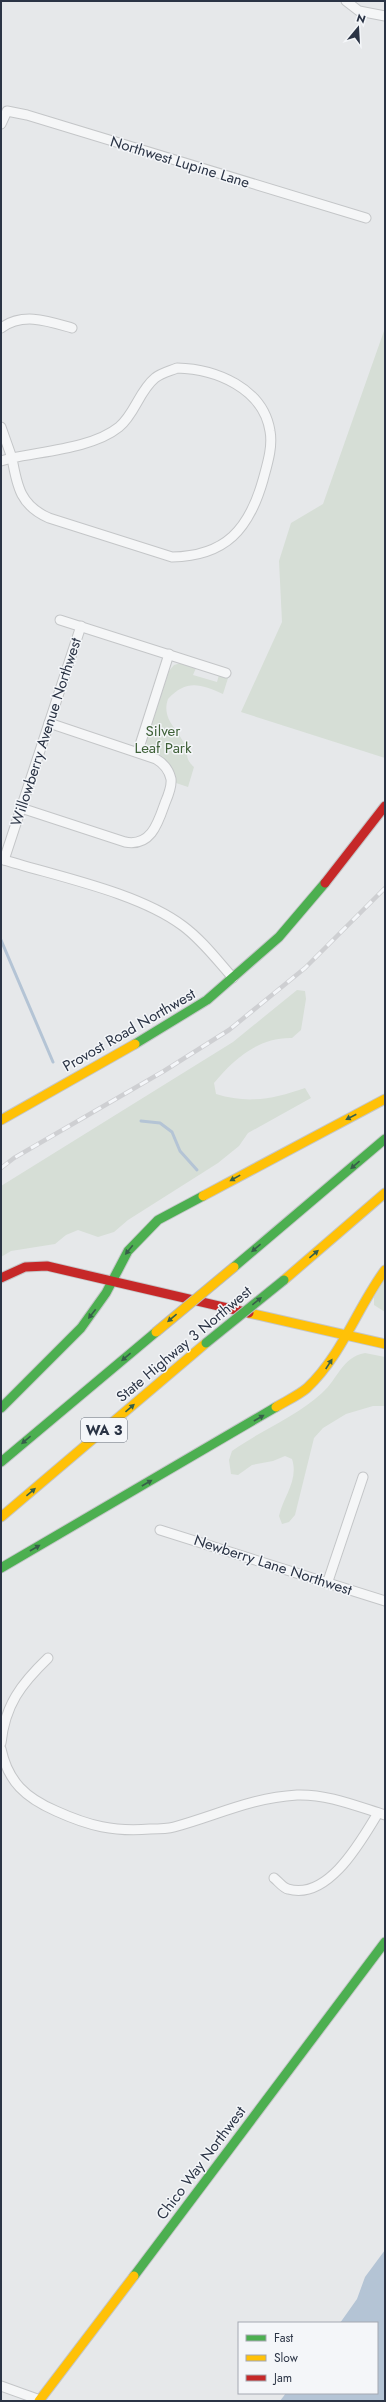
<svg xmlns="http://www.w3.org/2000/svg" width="386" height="2402" viewBox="0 0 386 2402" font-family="Jost,sans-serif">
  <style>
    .green { fill: #d6ded6 }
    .water { fill: #b4c4d5 }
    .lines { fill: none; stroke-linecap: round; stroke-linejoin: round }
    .stream { stroke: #b4c4d5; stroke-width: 3 }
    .street-casing { stroke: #c4c6c8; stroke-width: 11 }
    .fast-casing { stroke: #c4c6c8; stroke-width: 11 }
    .slow-casing { stroke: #c4c6c8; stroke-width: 11 }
    .jam-casing { stroke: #c4c6c8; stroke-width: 11 }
    .street { stroke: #f5f6f7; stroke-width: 9 }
    .fast { stroke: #4caf50; stroke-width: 9 }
    .slow { stroke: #ffc107; stroke-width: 9 }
    .jam { stroke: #c62828; stroke-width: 9 }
    .rail-casing { stroke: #cecfd2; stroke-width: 4.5 }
    .rail { stroke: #f4f6f9; stroke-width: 3; stroke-dasharray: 9; stroke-linecap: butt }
    .fast-bridge-casing { stroke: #b8bbbf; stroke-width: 11; stroke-linecap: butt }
    .slow-bridge-casing { stroke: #b8bbbf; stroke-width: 11; stroke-linecap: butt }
    .fast-bridge { stroke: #4caf50; stroke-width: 9 }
    .slow-bridge { stroke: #ffc107; stroke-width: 9 }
    .oneway { fill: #375f49 }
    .labels { text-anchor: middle; stroke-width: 3; stroke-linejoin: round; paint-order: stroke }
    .shield { fill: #f4f6f9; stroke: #676e7b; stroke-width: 1 }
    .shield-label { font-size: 14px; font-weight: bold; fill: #2b3445 }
    .street-label { font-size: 15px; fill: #2b3445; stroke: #f4f6f9 }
    .park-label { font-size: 15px; fill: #3f6138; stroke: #f4f6f9 }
  </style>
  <rect width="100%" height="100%" fill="#e6e8ea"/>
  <g class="green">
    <path d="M385 328V758L241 712 282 622 279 561 291 523 323 504Z"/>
    <path d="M181 663 196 668 193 675 217 682 219 675 228 678 223 694C201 684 186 679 168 699 161 719 178 729 185 745 189 755 184 758 194 767L188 787 176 783 168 763 149 750 146 742 169 671 174 665Z"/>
    <path d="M297 990 305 991 306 999 301 1030 292 1038C259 1037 234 1059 214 1083L216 1094C248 1104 274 1099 305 1088L311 1098 248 1133 239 1146 218 1163 128 1220 114 1232 98 1237 78 1230 66 1235 55 1244 11 1251 1 1257V1186L233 1042Z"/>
    <path d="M385 1279V1312L374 1305V1297Z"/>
    <path d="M365 1353 385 1357V1406H373L346 1414 323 1428 314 1438 295 1515 289 1522 282 1524 279 1516C283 1497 299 1480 292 1459L285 1456 273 1461 252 1465 238 1475 231 1474 229 1460 232 1451C261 1430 296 1417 322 1393 338 1379 342 1357 365 1353Z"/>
  </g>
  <path class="water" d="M385 2250V2401H280L286 2393H377V2323H340L357 2299 365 2277Z"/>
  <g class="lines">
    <g class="stream">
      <path d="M1 940 53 1062"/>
      <path d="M141 1121 160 1123 172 1132 180 1151 197 1170"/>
    </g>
    <g class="street-casing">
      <g id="street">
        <path d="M346 1 359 11 385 16"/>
        <path d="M1 124 7 111 27 115 366 218"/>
        <path d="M1 328C23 312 48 321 72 328"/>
        <path d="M177 368C216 369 263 388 270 431 273 447 267 465 263 480 249 529 226 556 172 557L49 518C21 506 17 487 12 458 44 451 93 448 119 427 135 414 139 391 155 378 161 373 170 371 177 368Z"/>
        <path d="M1 427 12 458 1 461"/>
        <path d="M60 620 226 673"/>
        <path d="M138 751 169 654"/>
        <path d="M21 808 125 842C151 847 158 823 165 803 168 796 172 787 171 779 169 770 163 763 156 759L49 723"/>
        <path d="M1 859C55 876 138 892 183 926 202 940 217 960 233 978"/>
        <path d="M4 860 81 626"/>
        <path d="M160 1530 385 1601"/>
        <path d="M328 1581 363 1477"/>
        <path d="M1 1743C5 1705 21 1684 48 1658"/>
        <path d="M1 1749C8 1782 26 1798 56 1811 89 1826 114 1832 150 1829 158 1829 167 1829 174 1827 218 1815 250 1798 297 1795 328 1794 356 1806 385 1815"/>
        <path d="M274 1878C278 1881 283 1888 288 1889 328 1901 361 1841 378 1813"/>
        <path d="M1 2386 40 2400"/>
      </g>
    </g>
    <g class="fast-casing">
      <g id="fast">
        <path d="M135 1044 207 1000 279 937 325 883"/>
        <path d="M234 1267 385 1139"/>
        <path d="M1 1408 81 1328 106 1293 128 1251 158 1220 203 1196"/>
        <path d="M1 1462 156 1332"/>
        <path d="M1 1568 276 1407"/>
        <path d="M134 2276 385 1942"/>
      </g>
    </g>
    <g class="slow-casing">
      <g id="slow">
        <path d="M1 1120 135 1044"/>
        <path d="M203 1196 385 1099"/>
        <path d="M284 1280 385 1193"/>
        <path d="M249 1313 385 1344"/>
        <path d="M276 1407C286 1401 299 1395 307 1388 342 1355 357 1308 385 1270"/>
        <path d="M1 1517 206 1343"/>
        <path d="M39 2401 134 2276"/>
      </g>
    </g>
    <g class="jam-casing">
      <g id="jam">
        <path d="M325 883 385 806"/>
        <path d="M1 1278 25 1267 47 1266 249 1313"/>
      </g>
    </g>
    <use href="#street" class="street"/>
    <use href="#fast" class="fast"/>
    <use href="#slow" class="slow"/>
    <use href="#jam" class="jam"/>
    <g class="rail-casing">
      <path id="rail" d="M1 1168 14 1158 164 1071 229 1030 305 968 385 888"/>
    </g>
    <use href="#rail" class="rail"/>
    <g class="fast-bridge-casing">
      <path id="fast-bridge" d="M206 1343 284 1280"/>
    </g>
    <g class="slow-bridge-casing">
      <path id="slow-bridge" d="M156 1332 234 1267"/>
    </g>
    <use href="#fast-bridge" class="fast-bridge"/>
    <use href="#slow-bridge" class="slow-bridge"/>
  </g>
  <defs><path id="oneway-solid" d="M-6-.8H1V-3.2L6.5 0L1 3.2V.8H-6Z"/></defs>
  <g class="oneway">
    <use href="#oneway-solid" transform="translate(351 1117) rotate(153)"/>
    <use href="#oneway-solid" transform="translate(355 1165) rotate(139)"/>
    <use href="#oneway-solid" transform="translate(235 1178) rotate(151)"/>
    <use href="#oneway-solid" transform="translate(256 1248) rotate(140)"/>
    <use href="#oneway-solid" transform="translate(129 1250) rotate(129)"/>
    <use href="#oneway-solid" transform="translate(314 1254) rotate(-40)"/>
    <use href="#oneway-solid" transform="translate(257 1301) rotate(-39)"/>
    <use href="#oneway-solid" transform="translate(92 1314) rotate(128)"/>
    <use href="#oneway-solid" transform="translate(172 1318) rotate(140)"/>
    <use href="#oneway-solid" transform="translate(126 1357) rotate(140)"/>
    <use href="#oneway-solid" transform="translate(329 1364) rotate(-57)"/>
    <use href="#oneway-solid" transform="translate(130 1408) rotate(-41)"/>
    <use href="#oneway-solid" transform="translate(259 1418) rotate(-30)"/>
    <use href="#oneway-solid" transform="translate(26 1440) rotate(140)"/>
    <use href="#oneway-solid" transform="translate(147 1483) rotate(-30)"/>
    <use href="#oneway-solid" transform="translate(31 1492) rotate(-40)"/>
    <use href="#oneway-solid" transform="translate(35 1548) rotate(-30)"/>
  </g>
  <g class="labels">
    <rect class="shield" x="81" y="1418" width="46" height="24" rx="3"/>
    <g class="shield-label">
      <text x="104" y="1435">WA 3</text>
    </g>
    <g class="street-label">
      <text transform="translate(180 162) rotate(17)" y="5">Northwest Lupine Lane</text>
      <text transform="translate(46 732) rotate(-72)" y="5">Willowberry Avenue Northwest</text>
      <text transform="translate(129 1030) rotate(-30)" y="5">Provost Road Northwest</text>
      <text transform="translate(184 1344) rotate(-40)" y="5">State Highway 3 Northwest</text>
      <text transform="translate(273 1565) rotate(18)" y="5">Newberry Lane Northwest</text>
      <text transform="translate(201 2163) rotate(-53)" y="5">Chico Way Northwest</text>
    </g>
    <g class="park-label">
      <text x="163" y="736">Silver<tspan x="163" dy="17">Leaf Park</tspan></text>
    </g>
  </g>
  <rect width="386" height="2402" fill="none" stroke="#2b3445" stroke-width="4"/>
  <rect x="238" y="2322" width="140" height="72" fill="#f4f6f9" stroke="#a4a8b1"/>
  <rect x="246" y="2335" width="20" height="6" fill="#4caf50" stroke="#a4a8b1"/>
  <text x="274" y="2342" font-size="12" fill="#2b3445">Fast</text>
  <rect x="246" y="2355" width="20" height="6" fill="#ffc107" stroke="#a4a8b1"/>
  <text x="274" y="2362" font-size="12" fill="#2b3445">Slow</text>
  <rect x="246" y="2375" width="20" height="6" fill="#c62828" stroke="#a4a8b1"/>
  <text x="274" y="2382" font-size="12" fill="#2b3445">Jam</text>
  <g transform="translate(358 28) rotate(18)" stroke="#f4f6f9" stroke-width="3" paint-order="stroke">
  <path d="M0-3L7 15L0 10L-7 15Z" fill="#2b3445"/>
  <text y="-6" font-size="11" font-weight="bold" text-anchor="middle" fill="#2b3445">N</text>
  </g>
</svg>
